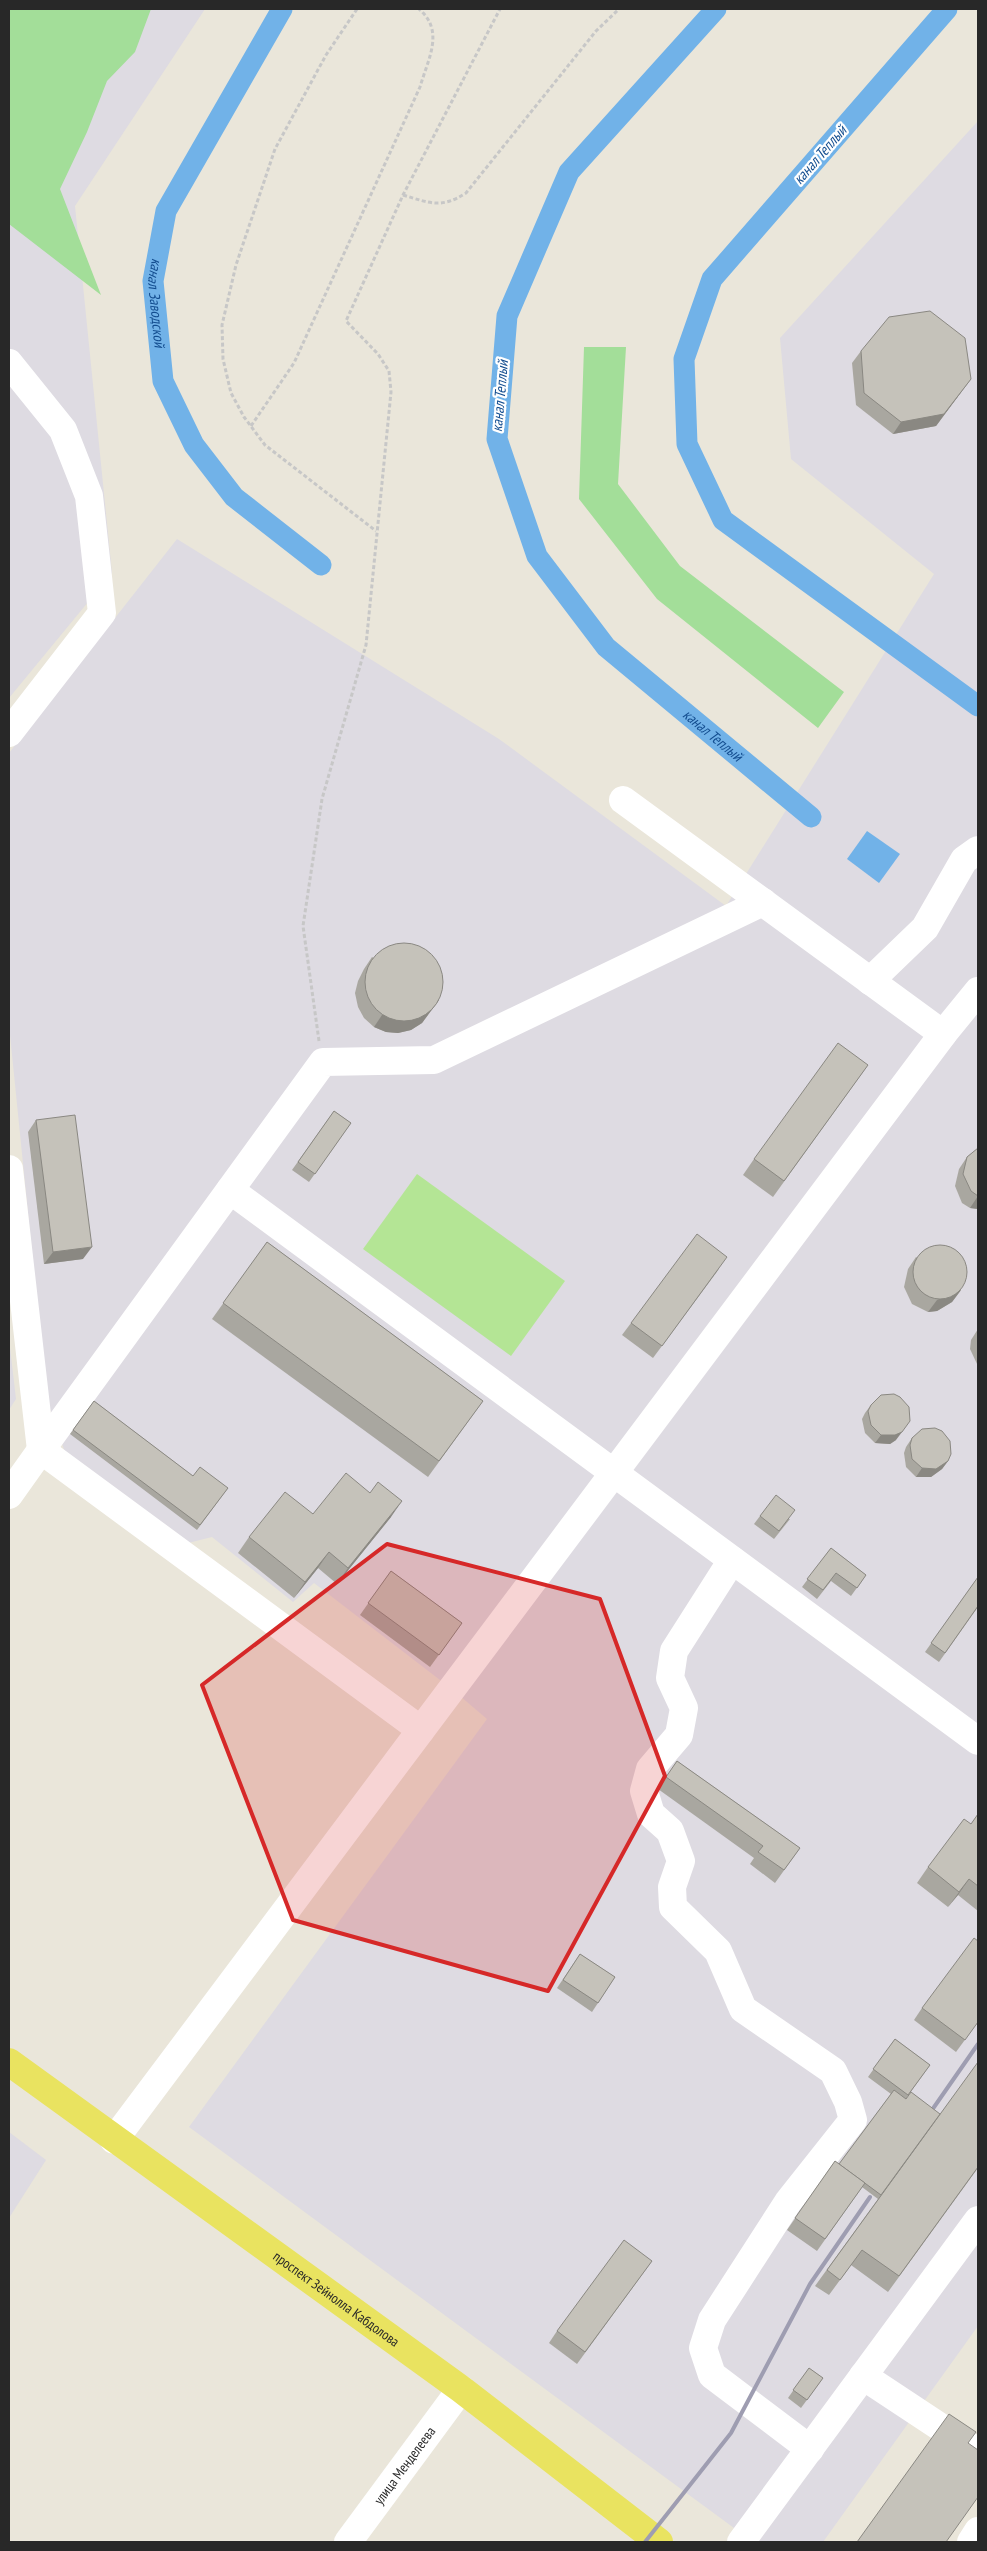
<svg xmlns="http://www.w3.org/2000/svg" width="987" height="2551" viewBox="0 0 987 2551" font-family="'PT Sans Narrow',sans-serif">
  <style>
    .industrial { fill: #dedbe2 }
    .green { fill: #a3de99 }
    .pitch { fill: #b4e595 }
    .water { fill: #71b2e8 }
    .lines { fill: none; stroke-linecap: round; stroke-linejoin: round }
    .canal { stroke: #71b2e8; stroke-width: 21 }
    .path { stroke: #c7c7c7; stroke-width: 3; stroke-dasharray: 4 2.5; stroke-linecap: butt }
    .minor { stroke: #fff; stroke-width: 28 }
    .major { stroke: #e9e360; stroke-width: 28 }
    .rail { stroke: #9e9db1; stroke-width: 4 }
    .wall { fill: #a9a7a0 }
    .shaded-wall { fill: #8a8882 }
    .building { fill: #c5c2ba; stroke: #8a8882 }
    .marked { fill: #d62828; fill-opacity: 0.2; stroke: #d62828; stroke-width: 4; stroke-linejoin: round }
    .labels { text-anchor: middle; stroke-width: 4.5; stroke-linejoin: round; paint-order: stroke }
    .street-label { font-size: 14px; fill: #282828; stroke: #fff }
    .water-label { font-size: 15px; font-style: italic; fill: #144e90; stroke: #fff }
  </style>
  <rect width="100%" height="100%" fill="#eae6da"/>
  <g class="industrial">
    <path d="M9 9H205L75 206 112 573 9 698Z"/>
    <path d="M978 121V2326L823 2542H753L189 2127 487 1719 453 1690 314 1583 293 1602 212 1537 188 1543 67 1458 47 1401 9 1025V753L177 539 499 739 726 906 934 574 791 459 780 338Z"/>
    <path d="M9 1339 16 1399 9 1410Z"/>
    <path d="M9 2132 46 2160 9 2218Z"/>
  </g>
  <g class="green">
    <path d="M9 9H151L135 52 107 81 87 132 60 189 101 295 9 224Z"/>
    <path d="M584 347H626L618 484 680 566 844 692 818 728 657 599 579 499Z"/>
  </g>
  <path class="pitch" d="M417 1174 565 1281 511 1356 363 1249Z"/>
  <path class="water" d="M867 831 900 854 879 883 847 859Z"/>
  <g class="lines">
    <g class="canal">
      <path id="s1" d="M282 9 166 211 153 281 163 381 194 445 234 497 321 565"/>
      <path id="s2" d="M716 9 569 172 507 316 497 439 537 556 606 647 811 817"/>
      <path d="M947 9 712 279 684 359 687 444 723 520 978 706"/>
    </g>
    <g class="path">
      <path d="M357 9 326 55 275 149 236 265 222 325 223 359 231 393 244 417 265 445 376 531"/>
      <path d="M403 195C430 203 441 209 466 193L596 31 619 9"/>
      <path d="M251 426 294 363 420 87C428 59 445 31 419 9"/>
      <path d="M319 1041 303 926 322 799 366 645 391 392 389 371 378 354 346 321 403 195 500 9"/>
    </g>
    <g class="minor">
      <path d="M9 363 63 430 89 496 102 613 9 733"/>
      <path d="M870 981 925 928 964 860 978 850"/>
      <path d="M943 1034 978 991"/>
      <path d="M9 1169 41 1450"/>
      <path d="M230 1190 978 1741"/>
      <path d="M41 1450 323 1062 434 1060 763 902"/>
      <path d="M9 1495 41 1450 421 1730 114 2140"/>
      <path d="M732 1560 674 1651 670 1678 684 1708 679 1735 650 1769 644 1791 651 1814 670 1831 681 1861 672 1887 673 1907 718 1951 743 2009 833 2071 848 2102 853 2120 788 2202 712 2320 703 2348 712 2375 810 2449"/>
      <path d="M421 1730 943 1034 623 800"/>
      <path d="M863 2376 978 2452"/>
      <path id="s3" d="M348 2542 461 2389"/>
      <path d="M741 2542 978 2220"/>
      <path d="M971 2542 978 2531"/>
    </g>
    <path class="major" id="s4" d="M9 2062 461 2389 659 2542"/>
    <g class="rail">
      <path d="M932 2110 978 2044"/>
      <path d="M645 2542 731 2433 810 2284 870 2197"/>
    </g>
  </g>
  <g class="wall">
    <path d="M861 351 962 391 936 426 893 434 856 405 852 363Z"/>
    <path d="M372 957 439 1000 422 1023 411 1030 398 1033 386 1032 374 1027 364 1018 358 1007 355 993 358 981 364 969Z"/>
    <path d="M868 1065 773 1197 743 1175 754 1159Z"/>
    <path d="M334 1111 351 1123 309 1182 292 1170Z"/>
    <path d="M36 1120 83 1259 44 1264 28 1132Z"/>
    <path d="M978 1148V1209L970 1208 962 1203 955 1186 959 1169 967 1157Z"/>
    <path d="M267 1242 483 1401 428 1477 212 1319Z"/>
    <path d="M916 1257 961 1290 952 1302 937 1311 928 1312 912 1304 904 1287 908 1269Z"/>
    <path d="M719 1269 653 1358 622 1335 631 1323Z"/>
    <path d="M978 1329V1366L970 1349 971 1340Z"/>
    <path d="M94 1401 193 1476 228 1488 197 1530 70 1434Z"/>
    <path d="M871 1405 896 1440 890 1444 875 1443 865 1433 862 1419 865 1413Z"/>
    <path d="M912 1438 948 1461 942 1469 931 1477H916L906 1467 904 1453 906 1447Z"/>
    <path d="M313 1514 391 1517 337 1584 318 1568 294 1598 238 1553 249 1537Z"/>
    <path d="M760 1516 790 1519 774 1539 754 1524Z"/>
    <path d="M831 1548 866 1575 851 1596 831 1581 817 1599 802 1587Z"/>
    <path d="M391 1571 462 1623 430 1667 360 1615Z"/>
    <path d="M978 1577V1607L939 1662 925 1652Z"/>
    <path d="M677 1761 800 1848 775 1883 750 1864 754 1858 658 1789Z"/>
    <path d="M978 1814V1911L958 1895 948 1907 917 1883 928 1867 971 1824Z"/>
    <path d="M580 1954 615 1977 592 2012 557 1988Z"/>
    <path d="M922 2008 978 2022 956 2052 914 2020Z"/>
    <path d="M895 2039 930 2065 907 2097 978 2168 888 2292 851 2265 829 2295 815 2286 878 2199 862 2187 817 2251 787 2230 835 2161 839 2164 891 2094 868 2077Z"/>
    <path d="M652 2261 577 2364 549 2343 557 2331Z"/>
    <path d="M809 2368 823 2378 801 2408 788 2398Z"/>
  </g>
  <g class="shaded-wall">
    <path d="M971 379 936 426 893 434 901 422Z"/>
    <path d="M439 1000 422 1023 411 1030 398 1033 386 1032 374 1027 382 1015Z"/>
    <path d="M978 1196V1209L970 1208Z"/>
    <path d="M92 1247 83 1259 44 1264 53 1252Z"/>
    <path d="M961 1290 952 1302 937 1311 928 1312 937 1300Z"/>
    <path d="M902 1432 896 1440 890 1444 875 1443 881 1435Z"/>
    <path d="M948 1461 942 1469 931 1477H916L922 1468Z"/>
    <path d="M402 1501 391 1517 337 1584 348 1568Z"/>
    <path d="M329 1552 318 1568 294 1598 305 1582Z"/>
    <path d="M969 1879 958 1895 948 1907 959 1892Z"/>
  </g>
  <g class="building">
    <path d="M930 311 965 338 971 379 944 414 901 422 864 393 861 351 889 317Z"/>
    <circle cx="404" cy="982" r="39"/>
    <path d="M838 1043 868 1065 784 1181 754 1159Z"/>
    <path d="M334 1111 351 1123 315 1174 298 1162Z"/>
    <path d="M75 1115 92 1247 53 1252 36 1120Z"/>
    <path d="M978 1148V1196L971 1191 963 1174 967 1157Z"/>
    <path d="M697 1234 727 1257 662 1346 631 1323Z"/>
    <path d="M267 1242 483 1401 439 1461 223 1303Z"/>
    <circle cx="940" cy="1272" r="27"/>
    <path d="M894 1394 900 1397 909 1407 910 1421 902 1432 895 1435H881L871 1425 868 1411 871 1405 881 1395Z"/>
    <path d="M94 1401 193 1476 200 1467 228 1488 200 1525 73 1430Z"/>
    <path d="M935 1428 942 1431 950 1441 951 1454 948 1461 936 1469 922 1468 912 1459 910 1445 912 1438 922 1429Z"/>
    <path d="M346 1473 370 1493 378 1482 402 1501 348 1568 329 1552 305 1582 249 1537 285 1492 313 1514Z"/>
    <path d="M776 1495 795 1510 779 1531 760 1516Z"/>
    <path d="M831 1548 866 1575 857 1588 836 1573 823 1590 807 1579Z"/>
    <path d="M391 1571 462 1623 439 1655 368 1603Z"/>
    <path d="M978 1577V1606L945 1653 931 1643Z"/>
    <path d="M677 1761 800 1848 784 1870 758 1852 763 1846 666 1777Z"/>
    <path d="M978 1814V1886L969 1879 959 1892 928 1867 964 1819 971 1824Z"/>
    <path d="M974 1938 978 1941V2022L965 2040 922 2008Z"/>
    <path d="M580 1954 615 1977 598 2003 563 1980Z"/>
    <path d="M895 2039 930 2065 908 2095 873 2069Z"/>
    <path d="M978 2062V2167L899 2276 862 2250 840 2280 827 2270Z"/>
    <path d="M894 2090 906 2099 911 2092 940 2114 881 2195 839 2164Z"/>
    <path d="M835 2161 865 2183 825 2239 795 2218Z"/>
    <path d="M624 2240 652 2261 585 2352 557 2331Z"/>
    <path d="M809 2368 823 2378 807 2400 793 2390Z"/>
    <path d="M949 2414 976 2432 968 2443 978 2450V2497L946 2542H857Z"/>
  </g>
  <path class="marked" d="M387 1544 600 1599 665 1776 548 1991 293 1920 202 1685Z"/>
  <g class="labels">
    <g class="street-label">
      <text dy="5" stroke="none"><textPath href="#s4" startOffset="404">проспект Зейнолла Кабдолова</textPath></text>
      <text dy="5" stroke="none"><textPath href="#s3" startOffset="95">улица Менделеева</textPath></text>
    </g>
    <g class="water-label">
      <text transform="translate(820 155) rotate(-49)" y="5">канал Теплый</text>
      <text dy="5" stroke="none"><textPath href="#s1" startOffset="326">канал Заводской</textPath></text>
      <text transform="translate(500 396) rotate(-85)" y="5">канал Теплый</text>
      <text dy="5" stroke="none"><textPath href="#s2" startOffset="876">канал Теплый</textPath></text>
    </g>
  </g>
  <rect width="987" height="2551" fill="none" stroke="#282828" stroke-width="20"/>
</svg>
